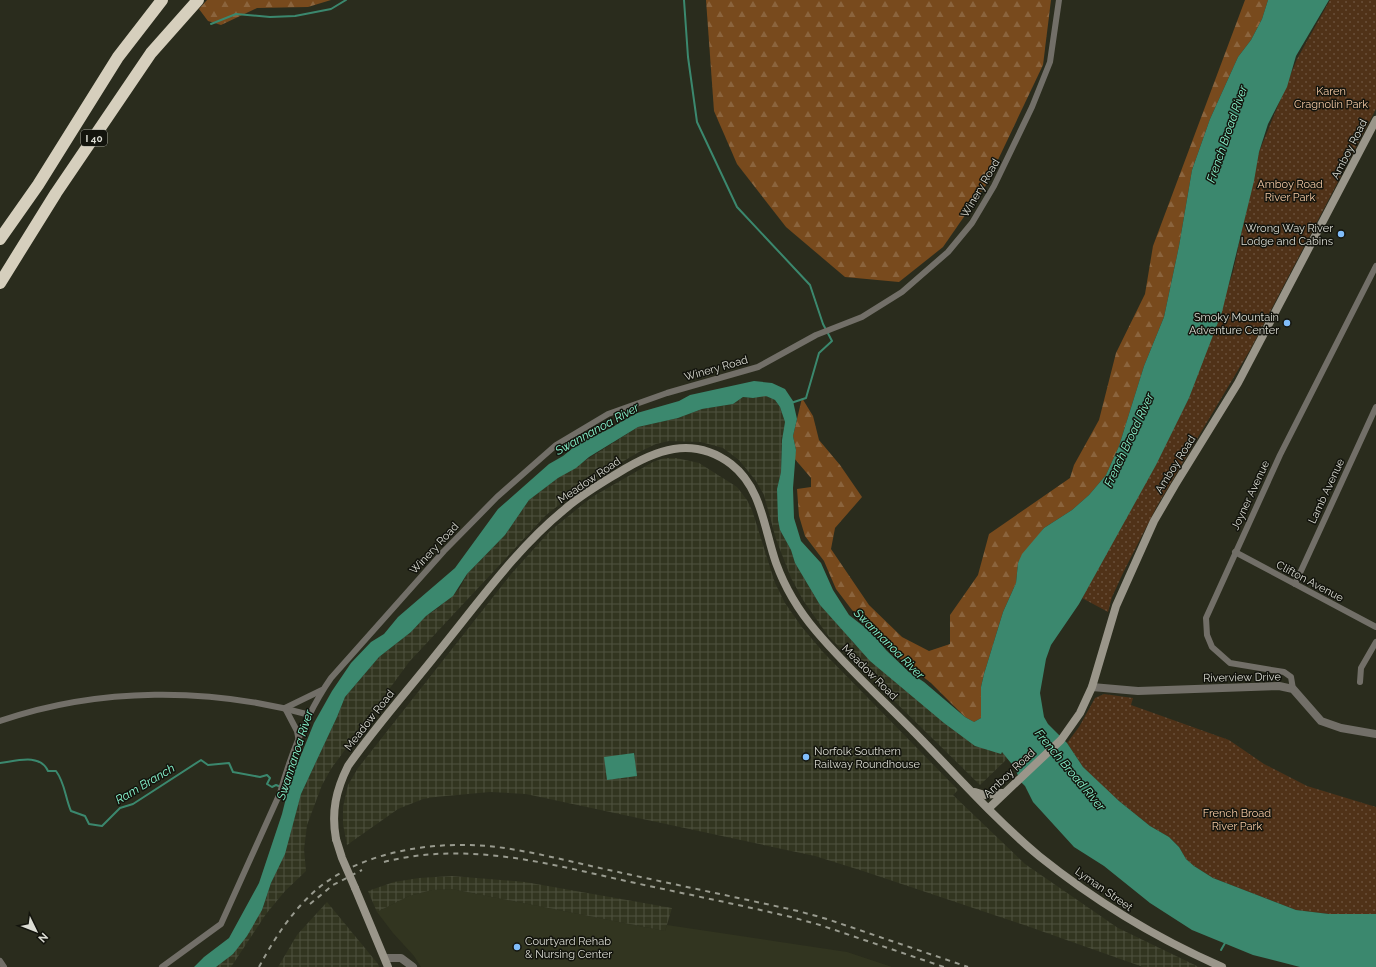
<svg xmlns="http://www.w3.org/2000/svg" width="1376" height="967" viewBox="0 0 1376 967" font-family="Raleway,sans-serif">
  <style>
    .built { fill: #323520 }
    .industrial { fill: url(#industrial-grid) }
    .green { fill: url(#green-dots) }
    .forest { fill: url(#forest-firs) }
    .water { fill: #3b886e }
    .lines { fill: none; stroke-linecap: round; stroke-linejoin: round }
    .stream { stroke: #3b886e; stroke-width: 2 }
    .minor { stroke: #726f68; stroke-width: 6 }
    .tertiary { stroke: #726f68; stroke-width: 8 }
    .secondary { stroke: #9a968a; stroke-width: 8 }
    .motorway { stroke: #d6cfbd; stroke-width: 12 }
    .rail { stroke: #999b8f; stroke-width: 2; stroke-dasharray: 5 5; stroke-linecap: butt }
    .secondary-bridge { stroke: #9a968a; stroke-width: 8 }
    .poi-dot { fill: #80bdfa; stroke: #13140d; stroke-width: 1.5 }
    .labels { text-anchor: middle; stroke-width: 3; stroke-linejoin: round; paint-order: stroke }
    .shield { fill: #13140d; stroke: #a0a198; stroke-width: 1 }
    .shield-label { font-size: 10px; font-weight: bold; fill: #dcddd4 }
    .park-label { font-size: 11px; fill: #f7cba6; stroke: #13140d }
    .street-label { font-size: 11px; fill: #dcddd4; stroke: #13140d }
    .poi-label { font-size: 11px; fill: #dcddd4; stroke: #13140d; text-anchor: end }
    .water-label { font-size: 12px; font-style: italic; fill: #88f6cf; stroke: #13140d }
  </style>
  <defs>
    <pattern id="industrial-grid" width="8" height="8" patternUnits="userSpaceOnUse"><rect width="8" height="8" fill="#323520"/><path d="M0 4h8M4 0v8" fill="none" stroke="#4f5240"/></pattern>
    <pattern id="green-dots" width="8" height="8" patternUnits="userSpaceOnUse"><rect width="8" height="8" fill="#503218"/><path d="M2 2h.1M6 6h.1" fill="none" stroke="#694f39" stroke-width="1.8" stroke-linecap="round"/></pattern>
    <pattern id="forest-firs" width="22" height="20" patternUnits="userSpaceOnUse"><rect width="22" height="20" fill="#784a1d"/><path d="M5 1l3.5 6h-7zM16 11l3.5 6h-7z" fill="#8b643d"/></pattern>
  </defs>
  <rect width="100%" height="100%" fill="#2a2c1d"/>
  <path class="built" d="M452 889 665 931 667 925 847 952 892 967H421L414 956 393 933 377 912 409 896 432 890Z"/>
  <g class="industrial">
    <path d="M760 396H766L775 400 780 407 785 422 782 440 781 472 777 489 780 530 791 550 795 563 820 605 847 633 854 644 1002 752 1008 758 980 785 829 637 803 600 791 578 776 539 764 495 756 481 739 460 723 448 701 442 669 441 656 444 639 452 593 479 546 515 409 662 331 769 322 785 307 825 304 849 306 871 285 891 266 914 231 967H216L262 910 301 794 337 717 345 697 379 657 411 632 426 616 438 608 460 588 467 574 505 535 529 500 558 478 638 427 678 418 702 409 733 404 743 397 753 398Z"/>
    <path d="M664 458H676L699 463 737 487 747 500 752 510 775 583 785 603 801 626 823 652 958 790 953 795 1025 864 1118 928 1199 967H1143L1027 926 863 871 815 856 526 794 490 792 435 797 423 799 398 809 347 845 343 824V807L348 785 358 768 512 573 550 531 592 497 653 462Z"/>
    <path d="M452 876 525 882 672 908 665 931 452 889 432 890 409 896 377 912 368 891 394 882 419 878Z"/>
    <path d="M327 902 378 964 379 967H278L297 935Z"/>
  </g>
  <g class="green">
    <path d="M1330 0H1376V109L1250 350 1157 506 1124 571 1112 597 1108 612 1082 598 1146 481 1189 398 1233 272 1259 152 1297 59Z"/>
    <path d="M1104 694 1133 698 1131 705 1229 740 1264 764 1307 786 1376 807V914H1329L1296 910 1213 878 1194 866 1186 859 1179 847 1169 837 1150 826 1108 792 1083 767 1067 743 1079 727 1095 698Z"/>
  </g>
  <g class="forest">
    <path d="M207 0H331L308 7 257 8 221 25 208 21 199 9Z"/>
    <path d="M706 0H1051L1043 65 986 185 943 247 899 282 845 277 786 227 737 164 714 111Z"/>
    <path d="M1245 0H1268L1262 19 1251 40 1238 57 1210 119 1192 170 1179 246 1164 317 1144 366 1119 446 1106 475 1089 495 1072 510 1044 528 1018 563 1016 583 1003 612 984 674 981 687V718L974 722 965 717 931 683 894 654 852 610 836 589 824 561 805 536 799 516 797 489 811 487V478L794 458 796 450 793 436 802 398 813 416 819 440 840 465 862 497 835 528 831 549 869 605 902 637 929 651 950 644V615L978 575 989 534 1070 478 1074 465 1099 420 1116 353 1145 294 1153 246Z"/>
  </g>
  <g class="water">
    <path d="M1268 0H1329L1296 56 1287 87 1268 124 1259 152 1254 181 1222 312 1189 398 1156 465 1079 604 1051 645 1046 659 1040 693 1044 717 1048 724 1067 743 1083 767 1119 801 1150 826 1169 837 1179 847 1186 859 1194 866 1213 878 1296 910 1329 914H1376V967H1300L1253 955 1192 930 1150 903 1104 866 1074 847 1033 802 1025 786 1020 781 1015 768 1002 752 1001 754 975 746 944 723 870 661 820 605 795 563 791 550 780 530 778 520 777 489 781 472 782 440 785 422 780 407 775 400 766 396 753 398 743 397 733 404 702 409 678 418 638 427 589 457 576 468 558 478 529 500 505 535 467 574 453 596 426 616 411 632 379 657 345 697 337 717 301 794 285 854 271 883 262 910 247 936 233 954 216 967H194L204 957 229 938 259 883 282 814 290 782 314 723 332 691 351 663 371 642 384 634 398 617 455 568 498 509 549 464 563 456 579 443 611 428 624 420 637 413 679 401 690 395 754 381 772 383 785 389 793 401 797 419 793 436 796 450 793 488 794 518 801 541 821 563 833 590 849 615 872 633 886 650 909 672 924 682 965 717 974 722 981 718V687L984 674 1003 612 1016 583 1018 563 1022 554 1044 528 1072 510 1089 495 1106 475 1119 446 1144 366 1164 317 1179 246 1192 170 1210 119 1238 57 1251 40 1262 19Z"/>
    <path d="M634 753 637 776 607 780 604 757Z"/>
  </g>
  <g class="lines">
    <g class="stream">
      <path d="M684 0 688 57 697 122 737 207 810 285 823 324 832 341 819 353 806 398 791 403"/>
      <path d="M211 24 236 14 270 17 295 16 331 9 346 0"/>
      <path d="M0 763C16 761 40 753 48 771H56C65 783 65 797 71 811L85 816 89 824 102 826 120 808 133 804 201 760 208 765 229 763 233 772 260 777 267 775 270 778 267 784 272 787 276 785 289 790"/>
      <path d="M1221 950 1225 943"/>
    </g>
    <g class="minor">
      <path d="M1235 552 1376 627"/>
      <path d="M1295 584 1376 407"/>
      <path d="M1360 682 1361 668 1376 642"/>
      <path d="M1293 689 1291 677 1284 672 1230 663 1212 647 1207 635 1206 618 1280 455 1376 266"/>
      <path d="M0 721C99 687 210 687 310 715"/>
      <path d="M299 742 297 731 285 708 322 690"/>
      <path d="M0 961 4 967"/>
      <path d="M162 967 221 924 280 793C291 754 308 711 331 678L444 551 497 497 556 445 608 414 667 393 758 367 816 335 862 317 902 292 948 252 972 223 994 186 1032 107 1050 62 1059 0"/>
    </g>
    <g class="tertiary">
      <path d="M1092 687 1138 691 1279 686 1293 689 1321 721 1341 728 1376 734"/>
      <path d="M386 958H401L413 967"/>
    </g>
    <g class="secondary">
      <path d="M975 792 985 795 1002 793"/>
      <path d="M989 808 1061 740 1080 713 1092 687 1116 606 1154 521 1175 485 1238 383 1376 120"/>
      <path d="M336 839C331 812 336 790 348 766 376 726 409 689 439 651 479 602 516 549 565 509 581 495 600 484 618 473 655 450 692 435 731 464 762 488 764 529 776 563 785 588 799 611 816 631 848 669 885 702 919 737 958 777 996 820 1039 856 1095 901 1156 938 1222 967"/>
      <path d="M355 888 388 967"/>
    </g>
    <g class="motorway">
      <path d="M0 239 38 185 118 57 162 0"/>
      <path d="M0 283 56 193 151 53 198 0"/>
    </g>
    <g class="rail">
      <path d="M384 862C466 841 546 863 626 881 681 893 736 904 791 917L820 925 944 967"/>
      <path d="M310 904 333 885 362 870"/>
      <path d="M259 967C274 939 292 911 316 890 363 850 437 840 497 847 535 852 572 862 609 870 672 884 735 897 798 911L827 919 968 967"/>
    </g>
    <path class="secondary-bridge" d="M336 839 342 858 355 888"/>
  </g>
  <g class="poi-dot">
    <circle cx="1341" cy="234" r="4"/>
    <circle cx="1287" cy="323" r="4"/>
    <circle cx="806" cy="757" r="4"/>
    <circle cx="517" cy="947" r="4"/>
  </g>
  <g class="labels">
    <rect class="shield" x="81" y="130" width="26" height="16" rx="3"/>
    <g class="shield-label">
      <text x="94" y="142">I 40</text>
    </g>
    <g class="park-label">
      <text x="1331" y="95">Karen<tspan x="1331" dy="13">Cragnolin Park</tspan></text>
      <text x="1290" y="188">Amboy Road<tspan x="1290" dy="13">River Park</tspan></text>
      <text x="1237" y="817">French Broad<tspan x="1237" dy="13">River Park</tspan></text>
    </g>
    <g class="street-label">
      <text transform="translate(1349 149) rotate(-63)" y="4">Amboy Road</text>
      <text transform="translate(980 188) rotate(-60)" y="4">Winery Road</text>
      <text transform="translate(716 368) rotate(-16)" y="4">Winery Road</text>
      <text transform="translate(1175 464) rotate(-58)" y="4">Amboy Road</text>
      <text transform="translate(589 480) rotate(-34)" y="4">Meadow Road</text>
      <text transform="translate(1326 491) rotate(-65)" y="4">Lamb Avenue</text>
      <text transform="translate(1250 495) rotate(-65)" y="4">Joyner Avenue</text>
      <text transform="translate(434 548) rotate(-47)" y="4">Winery Road</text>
      <text transform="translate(1310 581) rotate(28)" y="4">Clifton Avenue</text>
      <text transform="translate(870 672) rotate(45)" y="4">Meadow Road</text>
      <text transform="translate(1242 677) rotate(-1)" y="4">Riverview Drive</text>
      <text transform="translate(369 720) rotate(-52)" y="4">Meadow Road</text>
      <text transform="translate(1009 773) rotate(-43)" y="4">Amboy Road</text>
      <text transform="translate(1104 889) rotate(35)" y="4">Lyman Street</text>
    </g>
    <g class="poi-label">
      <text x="1333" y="232">Wrong Way River<tspan x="1333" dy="13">Lodge and Cabins</tspan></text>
      <text x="1279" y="321">Smoky Mountain<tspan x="1279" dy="13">Adventure Center</tspan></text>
      <text x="814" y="755" text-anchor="start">Norfolk Southern<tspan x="814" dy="13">Railway Roundhouse</tspan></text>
      <text x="525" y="945" text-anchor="start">Courtyard Rehab<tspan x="525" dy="13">&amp; Nursing Center</tspan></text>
    </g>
    <g class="water-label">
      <text transform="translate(1227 134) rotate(-71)" y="4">French Broad River</text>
      <text transform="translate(597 429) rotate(-29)" y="4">Swannanoa River</text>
      <text transform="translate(1129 440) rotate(-65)" y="4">French Broad River</text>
      <text transform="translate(889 644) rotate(45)" y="4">Swannanoa River</text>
      <text transform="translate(295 755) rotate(-72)" y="4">Swannanoa River</text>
      <text transform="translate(1070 770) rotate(50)" y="4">French Broad River</text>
      <text transform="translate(145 784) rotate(-31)" y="4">Ram Branch</text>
    </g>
  </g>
  <g transform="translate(36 931) rotate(133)" stroke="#13140d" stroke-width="3" paint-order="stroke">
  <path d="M0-3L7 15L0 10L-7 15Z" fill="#dcddd4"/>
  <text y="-6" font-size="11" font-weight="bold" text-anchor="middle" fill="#dcddd4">N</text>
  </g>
</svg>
